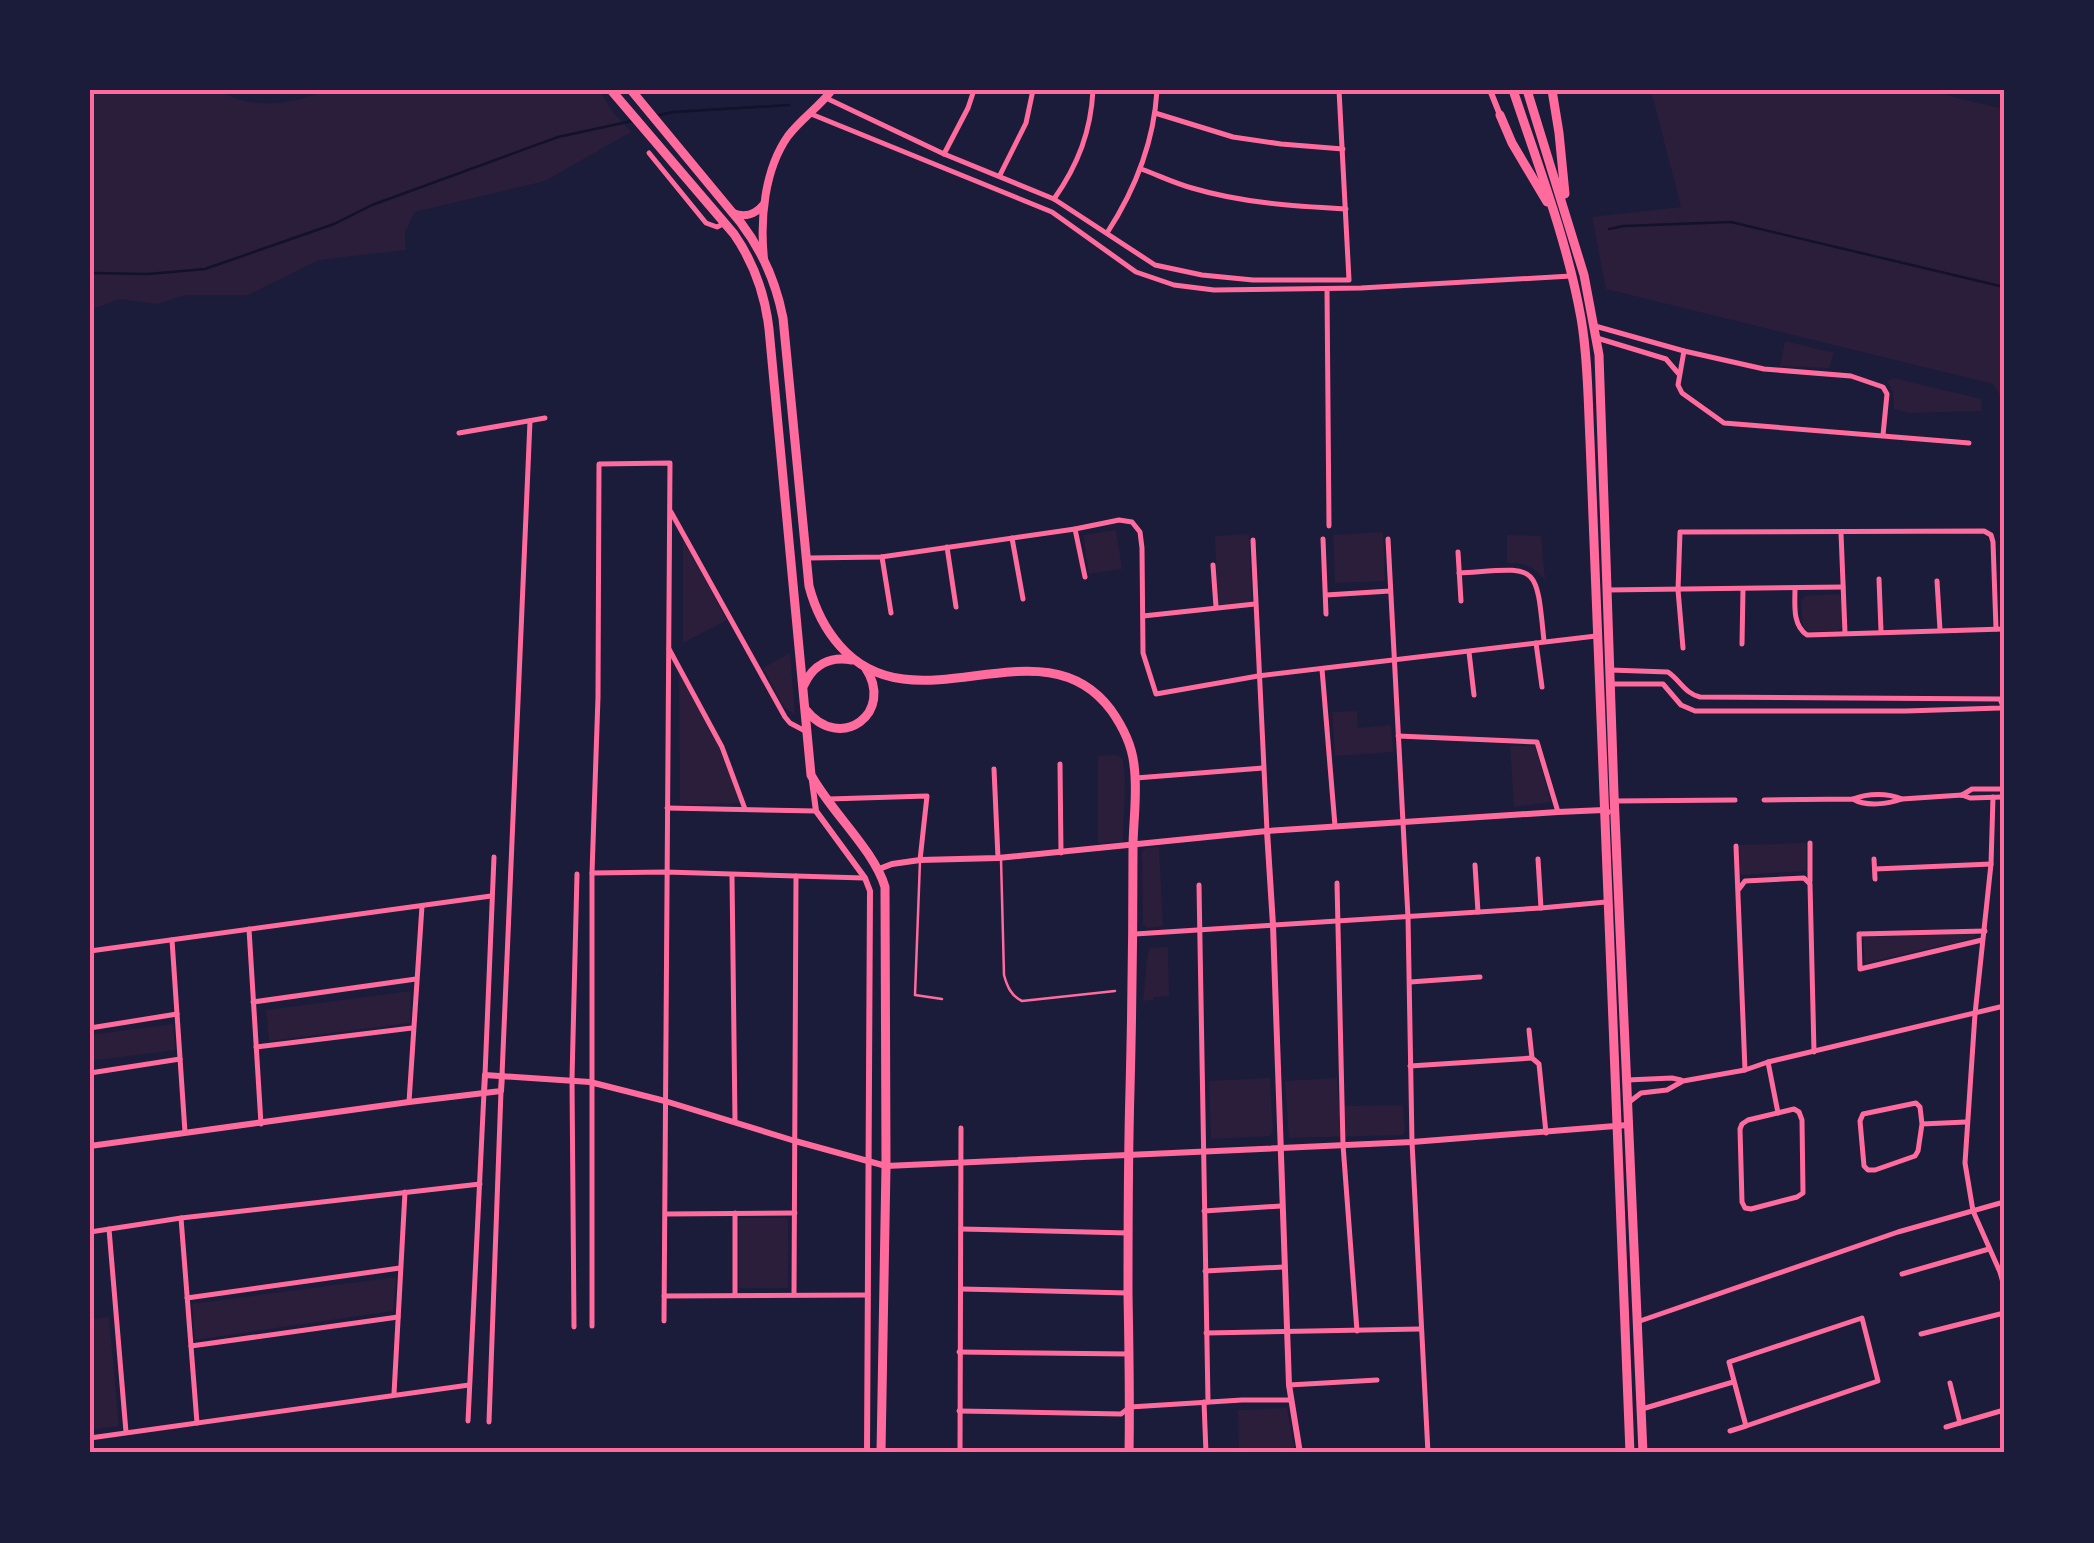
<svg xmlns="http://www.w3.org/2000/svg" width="2094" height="1543" viewBox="0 0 2094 1543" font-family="'Archivo Narrow',sans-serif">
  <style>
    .green { fill: #2a1e3b }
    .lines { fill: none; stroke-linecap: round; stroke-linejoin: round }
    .stream { stroke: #12122b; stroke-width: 2.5 }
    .service { stroke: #ff6b9d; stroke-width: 2.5 }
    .minor { stroke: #ff6b9d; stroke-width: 5 }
    .tertiary { stroke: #ff6b9d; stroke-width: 6 }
    .secondary { stroke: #ff6b9d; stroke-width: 8 }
    .primary { stroke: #ff6b9d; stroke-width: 9 }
    .neatline { fill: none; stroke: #ff6b9d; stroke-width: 4 }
  </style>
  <rect width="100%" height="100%" fill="#1b1b3a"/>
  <g class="green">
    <path d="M90 90C128 90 173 86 210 90 220 91 230 97 240 100 268 107 300 102 326 90H599L612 111 631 132 545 181 415 212 405 232 406 250 319 260 248 295H186L156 304 119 299 90 310Z"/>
    <path d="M1651 90 1928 91 2004 109V402L1993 384 1606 289 1592 217 1681 207Z"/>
    <path d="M1785 341 1834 353 1829 368 1780 366Z"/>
    <path d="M1894 378 1981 399 1982 411 1909 413 1894 409 1893 392 1887 381Z"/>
    <path d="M1116 530 1122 569 1089 574 1083 535Z"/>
    <path d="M1383 532 1385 581 1335 583 1333 535Z"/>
    <path d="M1249 534 1252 602 1218 605 1215 536Z"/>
    <path d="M1507 535 1541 536 1545 580C1534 566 1525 563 1507 563Z"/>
    <path d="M683 539 727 620 683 643Z"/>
    <path d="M1839 594 1842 600V627L1838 631H1808L1803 627 1801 602 1805 596Z"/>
    <path d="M790 653 795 715 784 707 763 668Z"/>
    <path d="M679 674 726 752 742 803 680 805Z"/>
    <path d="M1357 711 1358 728 1391 725 1393 752 1335 756 1332 712Z"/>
    <path d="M1510 746H1535L1551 802 1514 807Z"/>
    <path d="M1116 755 1123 759 1125 778 1123 842 1098 843V756Z"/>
    <path d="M1806 843V871L1740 875 1739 845Z"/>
    <path d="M1159 847 1163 926 1147 928 1143 925 1142 852 1146 848Z"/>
    <path d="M1975 934V938L1865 963 1863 937Z"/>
    <path d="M1168 947 1169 996 1153 997V1000L1143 1001 1148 952 1150 948Z"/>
    <path d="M411 991 410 1023 269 1041 266 1010Z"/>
    <path d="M173 1024 175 1050 90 1061V1035Z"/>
    <path d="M1270 1078 1273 1132 1270 1136 1211 1139 1209 1081Z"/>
    <path d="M1337 1078 1339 1106 1403 1105 1405 1132 1402 1135 1289 1138 1285 1081Z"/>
    <rect x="739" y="1218" width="49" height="70"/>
    <path d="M396 1277 393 1311 195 1340 192 1304Z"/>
    <path d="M109 1317 119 1426 90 1430V1319Z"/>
    <path d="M1287 1408 1295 1453H1239L1238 1410Z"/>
  </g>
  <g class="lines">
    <g class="stream">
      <path d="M655 116 673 112 789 105"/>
      <path d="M1609 229 1624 226 1731 222 2004 287"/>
      <path d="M90 273 148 274 205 269 334 224 372 205 558 137 632 121"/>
    </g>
    <g class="service">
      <path d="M1001 859 1004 975C1007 986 1011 996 1022 1001L1115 991"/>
      <path d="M920 861 915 995 942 999"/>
    </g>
    <g class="minor">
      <path d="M826 98 944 154 1054 199 1155 265 1202 275 1253 280H1349L1339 90"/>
      <path d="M1155 113 1233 137 1281 144 1343 149"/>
      <path d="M811 114 1052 212 1136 272 1174 285 1214 290 1361 288 1571 276"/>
      <path d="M649 153 706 223 717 227 725 223"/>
      <path d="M944 154 968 108 974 90"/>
      <path d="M1141 169C1158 175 1174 183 1192 188 1242 203 1294 206 1346 209"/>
      <path d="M1000 175 1026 123 1033 90"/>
      <path d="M1054 199C1078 165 1091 131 1093 90"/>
      <path d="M1107 233C1135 190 1154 141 1157 90"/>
      <path d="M1327 289 1329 526"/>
      <path d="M1595 326 1684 351 1764 369 1851 376 1883 387 1887 394 1883 435"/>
      <path d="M1597 338 1666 359 1678 373"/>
      <path d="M1684 351 1678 385 1682 393 1724 423 1969 443"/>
      <path d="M459 433 545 418"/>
      <path d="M671 512 785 717 790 723 807 732"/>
      <path d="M1075 529 1085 577"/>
      <path d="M1841 533 1845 633"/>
      <path d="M1012 538 1023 599"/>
      <path d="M1323 539 1326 614"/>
      <path d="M1388 539 1408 917 1412 1142 1428 1453"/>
      <path d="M1253 540 1267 831"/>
      <path d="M947 547 956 607"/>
      <path d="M1458 552 1461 601"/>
      <path d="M882 557 891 613"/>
      <path d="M807 558 881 557 1075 529 1119 520 1132 522 1140 532 1142 548 1143 653 1156 694 1258 676 1596 636"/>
      <path d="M1213 565 1216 607"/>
      <path d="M1459 573C1538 568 1536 560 1544 641"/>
      <path d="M1879 579 1881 631"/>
      <path d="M1937 581 1940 630"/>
      <path d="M1795 588C1795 604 1792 625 1807 635L2004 629"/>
      <path d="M1607 590 1843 587"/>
      <path d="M1326 595 1390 591"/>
      <path d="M1143 616 1255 604"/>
      <path d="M1536 643 1542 687"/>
      <path d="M1742 644 1743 589"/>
      <path d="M1683 648 1678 590 1680 532 1984 531 1991 535 1993 542 1996 629"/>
      <path d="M669 649 722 747 745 809"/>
      <path d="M1469 652 1474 695"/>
      <path d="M1322 669 1335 826"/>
      <path d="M1610 670 1668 672C1681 681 1684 693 1700 697L2000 699 2003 706 2000 708 1906 711H1695L1681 705 1663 684H1612"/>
      <path d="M1398 736 1537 742 1558 812"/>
      <path d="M1060 764 1061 853"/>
      <path d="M994 769 998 858"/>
      <path d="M1136 778 1263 768"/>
      <path d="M1962 795 1972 789H2004"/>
      <path d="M1993 797 1991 864 1975 1014 1965 1163 1973 1211 2000 1272 2004 1286"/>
      <path d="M829 799 927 796 920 860"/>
      <path d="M1902 799 1962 795 1970 798 2004 797"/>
      <path d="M1764 800 1853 799C1868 793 1888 793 1902 799 1888 804 1866 807 1853 799"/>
      <path d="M1614 801 1735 800"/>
      <path d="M667 808 816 811"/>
      <path d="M1736 846 1745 1070"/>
      <path d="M1538 859 1541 908"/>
      <path d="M1874 859 1875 879"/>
      <path d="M1475 865 1478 912"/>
      <path d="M1875 869 1991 864"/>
      <path d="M592 873 666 872 864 878"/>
      <path d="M732 876 735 1121"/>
      <path d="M1810 881V843"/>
      <path d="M1337 883 1343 1145 1357 1331"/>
      <path d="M1199 885 1208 1402"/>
      <path d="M1739 889 1745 881 1804 878 1810 884 1814 1052"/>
      <path d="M249 929 261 1124"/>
      <path d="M1135 934 1541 908 1606 902"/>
      <path d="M172 940 185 1132"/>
      <path d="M1982 940 1860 969 1859 934 1985 931"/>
      <path d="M90 951 491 896"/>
      <path d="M1410 982 1480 977"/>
      <path d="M253 1002 416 979"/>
      <path d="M90 1028 177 1014"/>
      <path d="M1529 1030 1532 1058 1539 1064 1546 1133"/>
      <path d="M256 1047 412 1028"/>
      <path d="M1768 1062 1778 1113"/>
      <path d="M1410 1066 1532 1058"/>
      <path d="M90 1073 180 1059"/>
      <path d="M485 1075 494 857"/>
      <path d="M502 1075 530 421"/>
      <path d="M1627 1080 1672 1078 1681 1080"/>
      <path d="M409 1102 422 906"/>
      <path d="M1628 1103 1641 1093 1667 1090 1683 1081 1745 1070 1768 1062 2004 1006"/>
      <path d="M1794 1109 1799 1112 1802 1120 1803 1193 1797 1197 1751 1209 1745 1208 1742 1202 1740 1129 1742 1124 1748 1120Z"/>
      <path d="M1922 1124 1918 1151 1915 1156 1875 1170H1868L1864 1166 1860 1121 1863 1114 1916 1103 1920 1107 1922 1124 1966 1122"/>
      <path d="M1204 1211 1281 1206"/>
      <path d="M735 1213V1295"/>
      <path d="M666 1214 795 1213"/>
      <path d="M181 1218 197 1423"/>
      <path d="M109 1229 126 1432"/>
      <path d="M961 1229 1128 1233"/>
      <path d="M90 1232 181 1218 480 1184"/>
      <path d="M1205 1271 1284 1267"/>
      <path d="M1902 1274 1989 1249"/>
      <path d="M961 1289 1128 1293"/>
      <path d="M794 1295 796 876"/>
      <path d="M664 1296 868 1295"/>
      <path d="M187 1298 400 1268"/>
      <path d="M1637 1322 1898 1232 2004 1202"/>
      <path d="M592 1326V873L598 697 599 464 670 463 664 1321"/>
      <path d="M574 1327 572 1079 577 874"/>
      <path d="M1206 1333 1420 1329"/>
      <path d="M1921 1334 2004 1313"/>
      <path d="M191 1346 398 1317"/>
      <path d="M959 1352 1129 1354"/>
      <path d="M1950 1383 1960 1423"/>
      <path d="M1289 1385 1377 1380"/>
      <path d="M394 1394 405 1192"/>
      <path d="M1204 1402 1206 1453"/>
      <path d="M1642 1409 1733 1382"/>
      <path d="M959 1411 1121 1414 1130 1407 1242 1400H1290"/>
      <path d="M468 1421 484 1092"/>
      <path d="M489 1422 501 1091"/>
      <path d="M1946 1427 2004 1410"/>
      <path d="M1730 1431 1746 1426 1878 1381 1862 1318 1729 1362 1746 1426"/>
      <path d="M90 1438 469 1385"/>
      <path d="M960 1453 961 1128"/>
    </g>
    <g class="tertiary">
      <path d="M1490 90 1500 115"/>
      <path d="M812 781 816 811 865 878 870 891 867 1453"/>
      <path d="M1267 831 1273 925 1289 1385 1300 1453"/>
      <path d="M879 869 892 864 920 860 998 858 1267 831 1558 812 1604 810 1608 812"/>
      <path d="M484 1092 485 1075 590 1082 665 1101 795 1141 886 1166 1412 1142 1628 1125"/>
      <path d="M90 1146 409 1102 501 1091 502 1075"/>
    </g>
    <g class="secondary">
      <path d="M733 213C745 218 756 214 764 204"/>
      <path d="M764 259C760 220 764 170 788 136 801 119 819 107 832 90"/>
    </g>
    <g class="primary">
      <path d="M611 90 734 234C754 263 765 294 769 329L811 775C831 812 874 850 885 887L886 1166 881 1453"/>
      <path d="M631 90 741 223C763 252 776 282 783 318L809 586C815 609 824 628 840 646 915 732 1042 617 1111 710 1123 727 1132 745 1134 765 1138 793 1133 821 1133 848 1133 929 1132 1010 1130 1090 1128 1158 1128 1226 1128 1294 1129 1347 1130 1400 1129 1453"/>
      <path d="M1513 90C1538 165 1567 240 1581 318 1588 358 1588 401 1590 441L1630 1453"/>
      <path d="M1527 90 1584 275 1599 355 1614 794 1643 1453"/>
      <path d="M1552 90 1559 133 1565 194"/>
      <path d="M1500 115 1512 143 1547 202"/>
      <path d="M804 685C813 665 830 656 852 660"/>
      <path d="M806 710C840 753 896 713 865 667"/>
    </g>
  </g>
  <rect width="2094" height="1543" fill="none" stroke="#1b1b3a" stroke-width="185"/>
  <rect x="92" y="92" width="1910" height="1358" class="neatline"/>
</svg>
